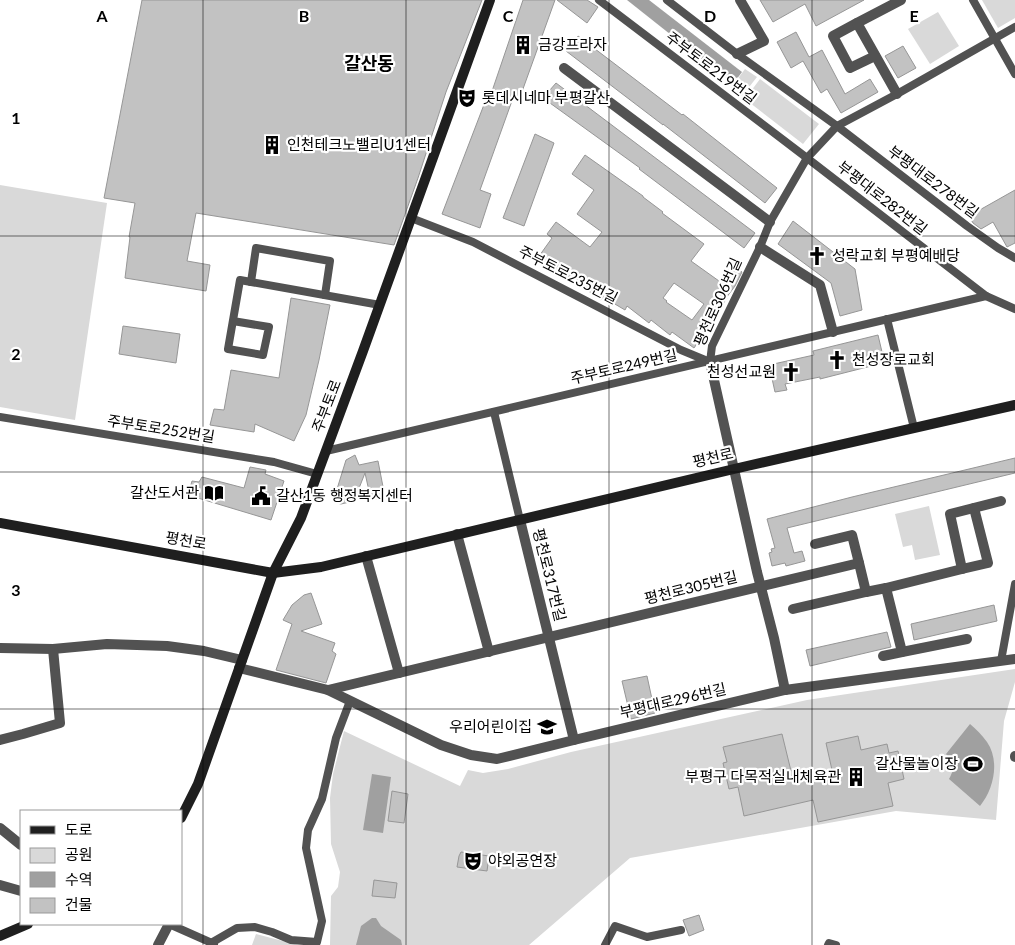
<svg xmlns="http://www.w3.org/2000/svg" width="1015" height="945" viewBox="0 0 1015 945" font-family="Lato,'Noto Sans KR',sans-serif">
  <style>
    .green { fill: #d9d9d9 }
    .water { fill: #a0a0a0 }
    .building { fill: #c2c2c2; stroke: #969696; fill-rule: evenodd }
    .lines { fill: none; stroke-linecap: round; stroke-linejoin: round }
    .lane { stroke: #525252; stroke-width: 8 }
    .street { stroke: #525252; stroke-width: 10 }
    .secondary { stroke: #1f1f1f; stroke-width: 10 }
    .grid { fill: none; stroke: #000; stroke-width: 1; stroke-opacity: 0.55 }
    .labels { text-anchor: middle; stroke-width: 4.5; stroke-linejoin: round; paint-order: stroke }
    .poi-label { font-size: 15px; fill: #000; stroke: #fff; text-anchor: start }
    .street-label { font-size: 15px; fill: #000; stroke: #fff }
    .quarter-label { font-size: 18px; font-weight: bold; fill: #000; stroke: #fff }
    .grid-label { font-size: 16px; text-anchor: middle; font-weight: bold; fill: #000; stroke: #fff; stroke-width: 4.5; stroke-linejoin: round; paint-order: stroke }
  </style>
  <rect width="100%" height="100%" fill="#fff"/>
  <g class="green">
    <path d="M982 0H1015V18L998 28Z"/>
    <path d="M938 12 959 46 930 64 908 29Z"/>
    <path d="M745 69 757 77 742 96 731 88Z"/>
    <path d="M760 79 819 124 803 144 745 99Z"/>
    <path d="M0 185 107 203 75 420 0 407Z"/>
    <path d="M929 506 940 555 915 560 912 545 903 547 895 514Z"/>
    <path d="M1015 669V682L1004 721 996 820 896 811 630 858 529 945H330L331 896 338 887 340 872 331 844 330 798 333 774 344 731 460 786 468 770 483 773 508 769 571 752 807 700Z"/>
    <path d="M256 934 298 945H252Z"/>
  </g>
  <g class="water">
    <path d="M627 0H649L742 72 733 84Z"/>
    <path d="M970 724C976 729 982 735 987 742 1000 761 994 789 980 806L949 779C955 769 953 762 946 754Z"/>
    <path d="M372 774 391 777 383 833 363 830Z"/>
    <path d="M372 918H376L381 926 401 940 402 945H356L361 926Z"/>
  </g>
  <g class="building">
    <path d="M142 0H482L446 92 418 178 394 245 196 213 187 261 210 265 206 291 125 278 130 237H129L135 203 104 198Z"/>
    <path d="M523 0H555L519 100 513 98 480 190 491 194 480 228 442 214 485 102 488 103Z"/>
    <path d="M557 0H587L598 7 587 23Z"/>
    <path d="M760 0H864L816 26 805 4 773 22Z"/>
    <path d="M796 32 809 57 822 50 845 94 870 79 878 92 841 113 827 89 821 93 803 61 791 68 777 42Z"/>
    <path d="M578 36 682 115 683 114 777 188 765 203 663 124V125L566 51Z"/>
    <path d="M903 46 916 68 898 78 885 56Z"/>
    <path d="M556 83 755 233 744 248 639 169 640 168 543 98Z"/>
    <path d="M535 134 554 143 524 226 503 218Z"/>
    <path d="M585 155 643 196V197L663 212 662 213 704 244 691 261 719 281 731 264 742 272 735 286 726 298H727L706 328 707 329 694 348 672 332 670 335 651 320 649 323 627 306 625 310 603 297 601 300 558 269 556 272 537 259 552 238 547 234 556 222 590 247 602 232 577 214 594 190 572 174ZM674 283 704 304 692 320 666 302 667 301 663 298Z"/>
    <path d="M1015 190V243L1007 247 993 222 981 229 973 223 969 216Z"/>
    <path d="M793 221 855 269 862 310 840 316 831 283 778 244Z"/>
    <path d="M291 298 330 305 319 360 306 415 294 441 255 424 254 432 210 425 214 409 224 410 231 370 279 378Z"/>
    <path d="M123 326 180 334 176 363 119 354Z"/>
    <path d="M878 335 882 352H884L887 362 820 379V377L785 384 787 390 775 392 769 365 814 355 813 351Z"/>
    <path d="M355 455 359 465 378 461 385 497 371 500 365 473 354 501 341 504 333 502 346 460Z"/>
    <path d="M1015 458V473L787 528 794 553 802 551 805 561 786 566 785 563 772 566 769 553 772 552 771 549 775 548 767 519 852 497Z"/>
    <path d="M250 467 266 470 265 474 284 481 271 520 188 495 192 481 199 482 202 477 244 488Z"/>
    <path d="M311 593 322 624 301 631 335 643 332 651 336 654 326 683 276 670 292 624 283 620 292 605 304 595Z"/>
    <path d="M994 605 997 621 914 640 911 624Z"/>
    <path d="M887 632 891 647 810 666 806 650Z"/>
    <path d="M647 676 655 713 631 719 622 681Z"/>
    <path d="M782 734 791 771 793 770 795 778 832 770 826 743 858 736 861 750 887 744 889 753 898 751 904 779 888 783 893 806 818 822 813 800 744 816 738 787 729 789 723 763 727 762 723 747Z"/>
    <path d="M392 791 408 794 404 823 388 821Z"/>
    <path d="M461 852 489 856 487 871 457 867 459 856Z"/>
    <path d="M374 880 397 883 395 898 372 896Z"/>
    <path d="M699 915 704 930 689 936 683 920Z"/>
  </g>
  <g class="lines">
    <g class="lane">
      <path d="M599 0 807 158 986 296 1015 309"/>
      <path d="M667 0 737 54 837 126 967 226 998 248 1015 258"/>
      <path d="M973 0 1015 74"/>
      <path d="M411 218 473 242 681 350 710 362 712 346 760 247 770 222 807 158 837 126 897 94 1015 27"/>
      <path d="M251 282 256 248 330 261 325 295"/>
      <path d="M887 319 914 428"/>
      <path d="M233 321 269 327 263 355 228 349 240 280 380 305"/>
      <path d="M494 412 520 520"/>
      <path d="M0 417 274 462 317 474"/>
      <path d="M326 451 986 296"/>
      <path d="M1001 661 1015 584"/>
      <path d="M169 924 214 944"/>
      <path d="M211 943 237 928 255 927 272 932 291 940 317 942 322 921 306 848 308 830 322 799 336 738 350 701"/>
      <path d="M605 945 615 926 647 937 681 930"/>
      <path d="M828 945 829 943 836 945"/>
    </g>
    <g class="street">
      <path d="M857 23 833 36 850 68 875 56"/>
      <path d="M737 54 764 41 740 0"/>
      <path d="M564 68 770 222"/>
      <path d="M897 94 857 23 901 0"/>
      <path d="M760 247 820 285 833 332"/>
      <path d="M710 362 757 572 774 638 785 690"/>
      <path d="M520 520 574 740"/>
      <path d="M457 534 489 652"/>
      <path d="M815 544 852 535 859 563"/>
      <path d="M366 556 399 673"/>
      <path d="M962 569 988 563 974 508"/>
      <path d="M886 588 962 569 950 514 1001 501"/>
      <path d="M866 592 886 588 902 652 883 656"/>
      <path d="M0 648 53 649 107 644 167 646 204 651 242 660"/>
      <path d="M902 652 967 639"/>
      <path d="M239 668 328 690 441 745 471 755 497 759 574 740 785 690 1015 659"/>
      <path d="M328 690 859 563 866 592 793 609"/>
      <path d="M0 740 23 734 60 723 53 649"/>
      <path d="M1015 757V756"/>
      <path d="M0 828 21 845"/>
      <path d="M0 885 21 891"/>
      <path d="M158 945 169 924"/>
    </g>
    <g class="secondary">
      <path d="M0 523 273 573 321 567 734 469 1015 405"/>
      <path d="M181 818 198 784 273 573 301 518 363 351 490 0"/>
      <path d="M0 936 28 924"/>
    </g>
  </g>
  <path class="grid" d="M203 0V945M406 0V945M609 0V945M812 0V945M0 236H1015M0 472H1015M0 709H1015"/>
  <defs>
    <g id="building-bare" transform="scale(1.5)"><path d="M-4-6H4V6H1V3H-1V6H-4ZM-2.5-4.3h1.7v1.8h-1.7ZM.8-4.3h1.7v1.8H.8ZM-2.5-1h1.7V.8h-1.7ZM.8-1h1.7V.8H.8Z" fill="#000" stroke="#fff" stroke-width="2.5" paint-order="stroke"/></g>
    <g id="theatre-bare" transform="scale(1.5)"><path d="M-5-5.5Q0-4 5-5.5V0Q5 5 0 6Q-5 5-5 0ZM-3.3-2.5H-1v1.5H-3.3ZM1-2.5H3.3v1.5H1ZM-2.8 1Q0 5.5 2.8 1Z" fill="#000" stroke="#fff" stroke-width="2.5" paint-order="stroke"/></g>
    <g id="church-bare" transform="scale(1.5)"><path d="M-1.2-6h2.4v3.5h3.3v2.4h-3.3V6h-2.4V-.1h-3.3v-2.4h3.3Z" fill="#000" stroke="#fff" stroke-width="2.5" paint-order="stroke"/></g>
    <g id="library-bare" transform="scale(1.5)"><path d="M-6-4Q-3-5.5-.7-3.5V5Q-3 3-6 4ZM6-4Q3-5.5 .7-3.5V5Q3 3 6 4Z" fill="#000" stroke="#fff" stroke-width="2.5" paint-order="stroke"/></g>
    <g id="civic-bare" transform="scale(1.5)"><path d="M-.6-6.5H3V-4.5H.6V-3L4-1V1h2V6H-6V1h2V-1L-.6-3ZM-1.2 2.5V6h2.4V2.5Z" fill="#000" stroke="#fff" stroke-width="2.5" paint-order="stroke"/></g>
    <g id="school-bare" transform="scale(1.5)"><path d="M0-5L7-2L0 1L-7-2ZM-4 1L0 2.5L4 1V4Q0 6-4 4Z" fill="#000" stroke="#fff" stroke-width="2.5" paint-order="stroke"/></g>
    <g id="stadium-bare" transform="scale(1.5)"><path d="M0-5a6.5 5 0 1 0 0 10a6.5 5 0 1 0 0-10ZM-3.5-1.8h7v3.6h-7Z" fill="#000" stroke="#fff" stroke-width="2.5" paint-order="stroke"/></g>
  </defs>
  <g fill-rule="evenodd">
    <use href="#building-bare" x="523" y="45"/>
    <use href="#theatre-bare" x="467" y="98"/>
    <use href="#building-bare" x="272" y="145"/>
    <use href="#church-bare" x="817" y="256"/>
    <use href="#church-bare" x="837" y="360"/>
    <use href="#church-bare" x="791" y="372"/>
    <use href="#library-bare" x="214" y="493"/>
    <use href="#civic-bare" x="261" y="496"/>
    <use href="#school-bare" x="547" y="727"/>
    <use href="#stadium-bare" x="973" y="764"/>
    <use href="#building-bare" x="856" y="777"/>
    <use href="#theatre-bare" x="473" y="861"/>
  </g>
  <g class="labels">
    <g class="poi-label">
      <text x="538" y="50">금강프라자</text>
      <text x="482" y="103">롯데시네마 부평갈산</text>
      <text x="287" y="150">인천테크노밸리U1센터</text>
      <text x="832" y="261">성락교회 부평예배당</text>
      <text x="852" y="365">천성장로교회</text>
      <text x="776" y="377" text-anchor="end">천성선교원</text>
      <text x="199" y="498" text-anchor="end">갈산도서관</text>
      <text x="276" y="501">갈산1동 행정복지센터</text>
      <text x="532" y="732" text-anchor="end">우리어린이집</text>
      <text x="958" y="769" text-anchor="end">갈산물놀이장</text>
      <text x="841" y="782" text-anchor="end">부평구 다목적실내체육관</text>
      <text x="488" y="866">야외공연장</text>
    </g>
    <g class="street-label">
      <text transform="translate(711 68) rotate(37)" y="5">주부토로219번길</text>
      <text transform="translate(933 182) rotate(37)" y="5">부평대로278번길</text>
      <text transform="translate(882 198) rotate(38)" y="5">부평대로282번길</text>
      <text transform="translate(568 275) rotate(27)" y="5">주부토로235번길</text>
      <text transform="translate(718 302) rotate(-66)" y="5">평천로306번길</text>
      <text transform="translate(624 367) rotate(-13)" y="5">주부토로249번길</text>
      <text transform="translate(327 406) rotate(-69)" y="5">주부토로</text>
      <text transform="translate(161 429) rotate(9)" y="5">주부토로252번길</text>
      <text transform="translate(713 458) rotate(-13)" y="5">평천로</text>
      <text transform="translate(186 541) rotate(10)" y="5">평천로</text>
      <text transform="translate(549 575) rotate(76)" y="5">평천로317번길</text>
      <text transform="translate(691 588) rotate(-14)" y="5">평천로305번길</text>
      <text transform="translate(673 701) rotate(-13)" y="5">부평대로296번길</text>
    </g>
    <g class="quarter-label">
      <text x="369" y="70">갈산동</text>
    </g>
  </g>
  <g class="grid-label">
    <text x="102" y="22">A</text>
    <text x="304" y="22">B</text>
    <text x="508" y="22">C</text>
    <text x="710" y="22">D</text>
    <text x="914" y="22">E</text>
    <text x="16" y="124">1</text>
    <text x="16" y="360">2</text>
    <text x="16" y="596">3</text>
  </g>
  <rect x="20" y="810" width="162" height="115" fill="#ffffff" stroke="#999999"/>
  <rect x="30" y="826" width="25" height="8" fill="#1f1f1f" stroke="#999999"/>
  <text x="65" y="835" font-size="15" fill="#000000">도로</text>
  <rect x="30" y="848" width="25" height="15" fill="#d9d9d9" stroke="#999999"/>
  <text x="65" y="860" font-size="15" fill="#000000">공원</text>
  <rect x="30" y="872" width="25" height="15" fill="#a0a0a0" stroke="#999999"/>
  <text x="65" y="885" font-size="15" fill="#000000">수역</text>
  <rect x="30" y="898" width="25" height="15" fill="#c2c2c2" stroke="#999999"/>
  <text x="65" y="910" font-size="15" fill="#000000">건물</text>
</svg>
